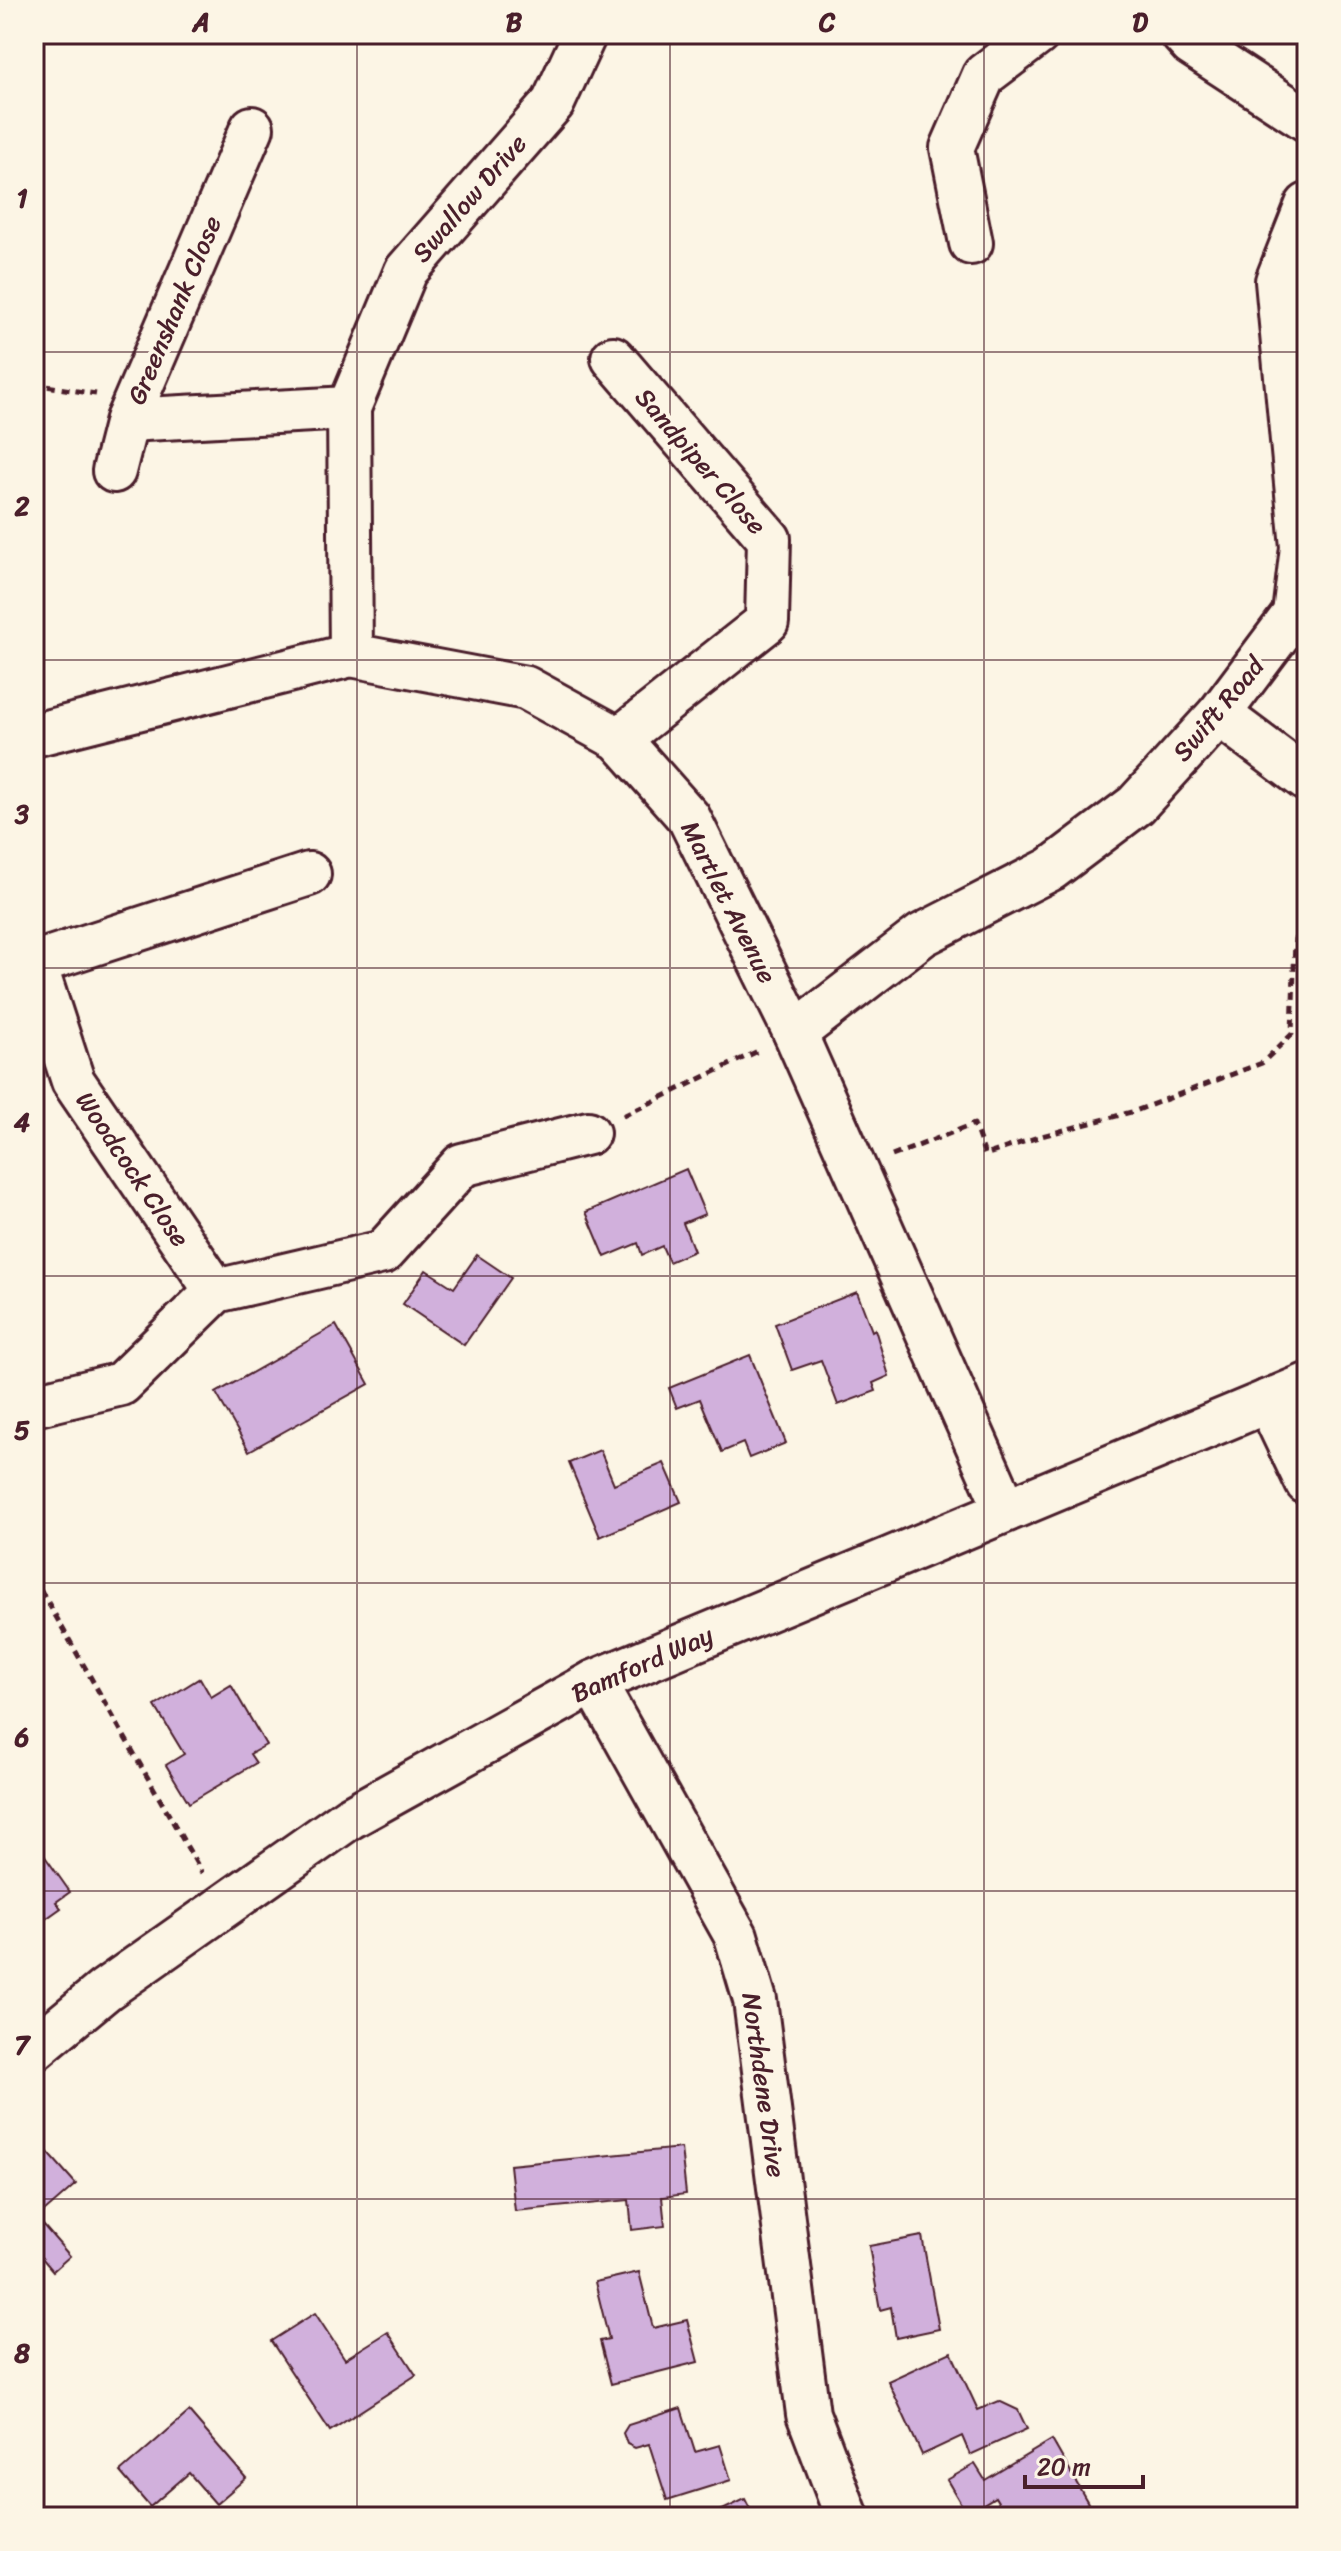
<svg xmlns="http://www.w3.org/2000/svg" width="1341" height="2551" viewBox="0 0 1341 2551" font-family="Sriracha,sans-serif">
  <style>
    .building { fill: #d1b0dc; stroke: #4a1f2b; stroke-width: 2 }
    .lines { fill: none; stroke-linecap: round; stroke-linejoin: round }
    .street-casing { stroke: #4a1f2b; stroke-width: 48 }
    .path { stroke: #4a1f2b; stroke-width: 5; stroke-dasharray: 8 6; stroke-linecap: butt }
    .street { stroke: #fcf5e5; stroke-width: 42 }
    .grid { fill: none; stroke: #4a1f2b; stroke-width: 2; stroke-opacity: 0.55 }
    .labels { text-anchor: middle; stroke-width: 8; stroke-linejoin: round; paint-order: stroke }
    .street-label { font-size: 26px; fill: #4a1f2b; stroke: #fcf5e5 }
    .neatline { fill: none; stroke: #4a1f2b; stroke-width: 3 }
    .grid-label { font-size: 26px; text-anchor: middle; font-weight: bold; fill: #4a1f2b }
  </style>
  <rect width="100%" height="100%" fill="#fcf5e5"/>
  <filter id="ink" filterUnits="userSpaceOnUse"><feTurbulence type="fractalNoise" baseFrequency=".0125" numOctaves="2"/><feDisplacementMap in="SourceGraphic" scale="16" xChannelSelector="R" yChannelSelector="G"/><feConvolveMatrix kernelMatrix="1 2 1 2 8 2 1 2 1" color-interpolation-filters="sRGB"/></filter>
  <g filter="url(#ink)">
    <g class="building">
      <path d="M686 1169 705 1214 683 1223 694 1251 669 1262 662 1246 642 1255 638 1243 605 1257 586 1212Z"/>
      <path d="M477 1255 511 1278 464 1345 403 1304 426 1270 454 1288Z"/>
      <path d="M857 1292 872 1331 875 1329 889 1376 873 1383 876 1391 838 1405 821 1360 792 1370 775 1324Z"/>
      <path d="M336 1325 369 1384 249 1451 216 1393Z"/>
      <path d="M750 1355 786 1443 749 1458 743 1443 722 1452 700 1399 677 1408 669 1388Z"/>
      <path d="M600 1450 614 1484 664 1463 681 1502 600 1537 569 1463Z"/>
      <path d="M200 1678 211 1697 231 1685 266 1745 250 1754 256 1763 189 1803 166 1765 184 1754 155 1706Z"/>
      <path d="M34 1841 70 1892 56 1902 61 1908 47 1918 43 1911 34 1917Z"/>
      <path d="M681 2148 686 2194 662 2197 665 2226 632 2230 629 2200 515 2211 510 2165Z"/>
      <path d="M45 2149 76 2184 37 2218 70 2256 53 2271 42 2258 34 2266V2159Z"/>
      <path d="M922 2236 939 2329 896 2338 891 2307 880 2310 869 2246Z"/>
      <path d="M639 2272 653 2328 687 2320 698 2362 611 2384 600 2341 609 2339 595 2282Z"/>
      <path d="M315 2313 345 2359 388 2332 416 2375 330 2431 271 2341Z"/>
      <path d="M951 2352 978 2410 999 2401 1018 2410 1027 2429 970 2455 962 2436 922 2455 888 2381Z"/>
      <path d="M681 2408 695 2452 720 2445 731 2480 667 2500 649 2444 635 2448 627 2444 623 2433 628 2425Z"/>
      <path d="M189 2412 246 2478 216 2504 189 2473 150 2507 120 2472Z"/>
      <path d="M1052 2440 1088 2503 1065 2517H1007L995 2497 967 2514 947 2480 975 2464 985 2480Z"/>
      <path d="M745 2499 754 2517H708Z"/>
    </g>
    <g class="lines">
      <g class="street-casing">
        <g id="street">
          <path d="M1182 34 1192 45 1307 120"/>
          <path d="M252 128 127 420 349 408"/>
          <path d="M971 243 952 148 984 75 1038 34"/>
          <path d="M613 358 769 539 767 622 619 739"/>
          <path d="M114 471 127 420"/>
          <path d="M351 655 349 408 406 271 553 103 585 34"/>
          <path d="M1219 714 1307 780"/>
          <path d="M34 735 351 655 526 688 619 739 689 818 795 1033 1005 1508"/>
          <path d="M34 961 73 1081 216 1291"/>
          <path d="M35 963 309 874"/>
          <path d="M795 1033 922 935 1051 869 1136 805 1219 714 1294 614 1302 547 1277 281 1307 205"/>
          <path d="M1268 1401 1307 1483"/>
          <path d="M34 1405 121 1384 216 1291 383 1252 462 1165 588 1133"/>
          <path d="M594 1682 736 1936 755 2000 808 2414 847 2517"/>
          <path d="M34 2049 105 1990 349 1818 594 1682 1307 1385"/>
        </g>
      </g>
      <g class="path">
        <path d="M34 384 96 394"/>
        <path d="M623 1116 758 1051"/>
        <path d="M892 1156 974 1124 985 1155 1038 1137 1135 1111 1262 1063 1292 1034 1295 939 1307 927"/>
        <path d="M34 1578 202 1873"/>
      </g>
      <use href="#street" class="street"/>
    </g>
  </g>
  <path class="grid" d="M357 34V2517M670 34V2517M984 34V2517M34 352H1307M34 660H1307M34 968H1307M34 1276H1307M34 1583H1307M34 1891H1307M34 2199H1307"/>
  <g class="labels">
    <g class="street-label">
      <text transform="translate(469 198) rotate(-49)" y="9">Swallow Drive</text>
      <text transform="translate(174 310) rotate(-67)" y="9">Greenshank Close</text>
      <text transform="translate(701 461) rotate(49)" y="9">Sandpiper Close</text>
      <text transform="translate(1218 709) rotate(-50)" y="9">Swift Road</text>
      <text transform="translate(729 902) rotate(63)" y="9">Martlet Avenue</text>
      <text transform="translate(133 1169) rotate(56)" y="9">Woodcock Close</text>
      <text transform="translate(642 1664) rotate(-24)" y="9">Bamford Way</text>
      <text transform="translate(764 2085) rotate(82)" y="9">Northdene Drive</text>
    </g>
  </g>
  <rect width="1341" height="2551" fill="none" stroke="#fcf5e5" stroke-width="88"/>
  <path d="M1025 2475v12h118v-12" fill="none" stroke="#4a1f2b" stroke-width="4"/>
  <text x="1037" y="2475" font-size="24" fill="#4a1f2b" stroke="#fcf5e5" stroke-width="6" paint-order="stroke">20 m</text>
  <rect x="44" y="44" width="1253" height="2463" class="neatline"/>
  <g class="grid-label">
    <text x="201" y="31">A</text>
    <text x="514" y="31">B</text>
    <text x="827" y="31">C</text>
    <text x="1140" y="31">D</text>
    <text x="22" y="207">1</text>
    <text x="22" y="515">2</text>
    <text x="22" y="823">3</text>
    <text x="22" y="1131">4</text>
    <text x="22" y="1439">5</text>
    <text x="22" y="1746">6</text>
    <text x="22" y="2054">7</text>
    <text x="22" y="2362">8</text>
  </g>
</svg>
